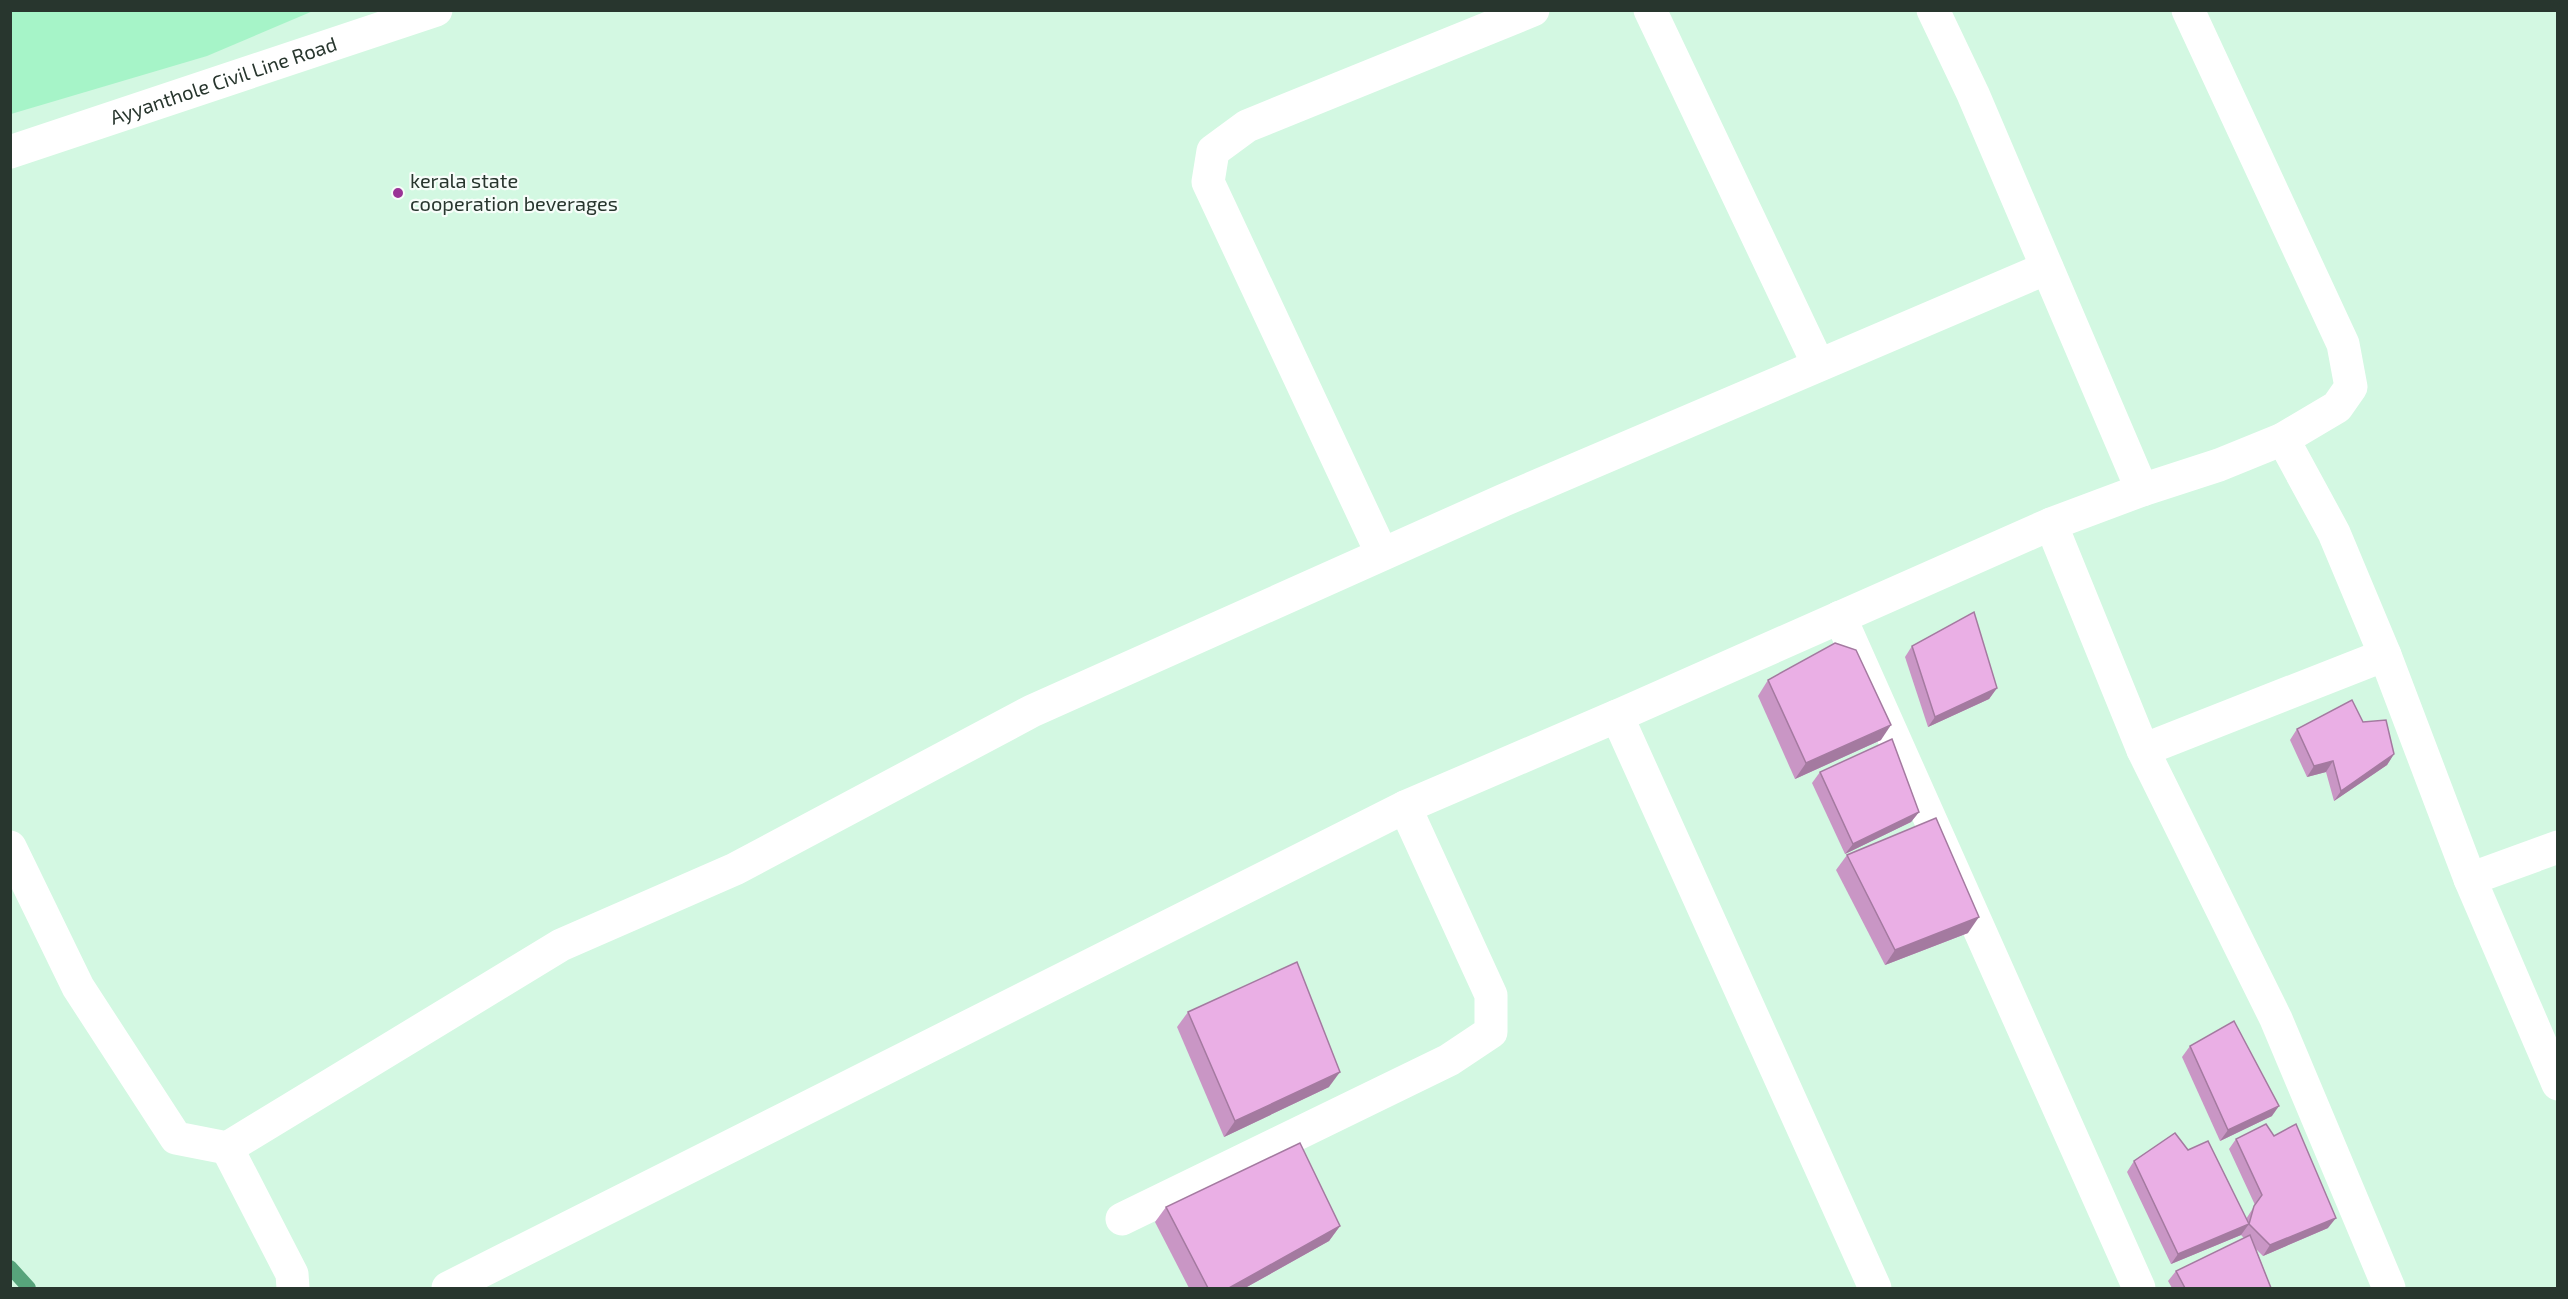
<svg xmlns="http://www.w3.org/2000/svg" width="2568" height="1299" viewBox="0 0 2568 1299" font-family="'Exo 2',sans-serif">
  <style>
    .green { fill: #a6f4c8 }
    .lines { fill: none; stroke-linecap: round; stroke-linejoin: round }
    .stream { stroke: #57a47b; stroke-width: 14 }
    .minor { stroke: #fff; stroke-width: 33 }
    .major { stroke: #fff; stroke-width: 33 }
    .wall { fill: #c996c5 }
    .shaded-wall { fill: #a47aa0 }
    .building { fill: #eaafe5; stroke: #a47aa0; stroke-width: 1.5 }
    .poi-dot { fill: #9a3396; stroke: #f6fdf9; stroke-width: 2 }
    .labels { text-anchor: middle; stroke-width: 4.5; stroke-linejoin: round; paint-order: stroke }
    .street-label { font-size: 20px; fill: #28362e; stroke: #f6fdf9 }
    .poi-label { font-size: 20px; fill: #28362e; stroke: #f6fdf9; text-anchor: start }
  </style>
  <rect width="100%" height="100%" fill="#d3f8e2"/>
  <path class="green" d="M11 10H313V11L207 56 11 114Z"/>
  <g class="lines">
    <path class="stream" d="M10 1267 29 1288"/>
    <g class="minor">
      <path d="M1650 10 1818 364"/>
      <path d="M1933 10 1973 94 2142 490 2051 524"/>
      <path d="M2283 439 2334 533 2385 655"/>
      <path d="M2142 490 2219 465 2283 439 2337 407 2351 387 2343 344 2188 10"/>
      <path d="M1382 554 1208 182 1213 151 1247 126 1533 10"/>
      <path d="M1840 617 2139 1288"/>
      <path d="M1617 716 2051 524 2143 750 2276 1019 2389 1288"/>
      <path d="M2143 750 2385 655 2470 879"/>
      <path d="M10 847 78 987 176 1138 227 1148 561 945 735 869 1032 711 1504 500 2047 268"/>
      <path d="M2558 847 2470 879 2558 1084"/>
      <path d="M227 1148 292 1274 293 1288"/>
      <path d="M1122 1219 1449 1060 1491 1032V995L1405 807 1617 716 1875 1288"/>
      <path d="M448 1288 1405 807"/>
    </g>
    <path class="major" id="s1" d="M10 152 436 10"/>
  </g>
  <g class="wall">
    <path d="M1912 646 1997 688 1989 699 1928 727 1905 657Z"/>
    <path d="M1768 680 1881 740 1795 779 1758 696Z"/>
    <path d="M2363 722 2394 754 2387 765 2334 801 2326 772 2307 777 2290 740 2297 729Z"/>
    <path d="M1820 772 1919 812 1911 822 1845 854 1812 783Z"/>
    <path d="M1847 855 1968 933 1885 965 1836 870Z"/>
    <path d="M1188 1012 1329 1087 1224 1137 1177 1027Z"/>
    <path d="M2190 1046 2272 1116 2220 1141 2182 1057Z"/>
    <path d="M2236 1139 2328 1228 2263 1256 2256 1249 2271 1288H2172L2168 1281 2176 1271 2244 1238 2241 1235 2171 1264 2127 1172 2134 1161 2188 1150 2246 1219 2255 1205 2229 1149Z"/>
    <path d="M1166 1207 1340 1226 1329 1241 1245 1288H1189L1155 1222Z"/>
  </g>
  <g class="shaded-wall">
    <path d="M1997 688 1989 699 1928 727 1935 717Z"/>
    <path d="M1891 725 1881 740 1795 779 1806 763Z"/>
    <path d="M2394 754 2387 765 2334 801 2341 791Z"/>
    <path d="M2333 761 2326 772 2307 777 2314 766Z"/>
    <path d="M1919 812 1911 822 1845 854 1853 844Z"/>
    <path d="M1979 917 1968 933 1885 965 1895 950Z"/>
    <path d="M1340 1072 1329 1087 1224 1137 1235 1121Z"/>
    <path d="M2279 1106 2272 1116 2220 1141 2228 1130Z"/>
    <path d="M2336 1218 2328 1228 2263 1256 2270 1245Z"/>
    <path d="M2249 1224 2241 1235 2171 1264 2178 1254Z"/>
    <path d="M1340 1226 1329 1241 1245 1288H1229Z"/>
  </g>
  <g class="building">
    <path d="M1974 612 1997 688 1935 717 1912 646Z"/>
    <path d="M1835 643 1856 650 1891 725 1806 763 1768 680Z"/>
    <path d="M2352 700 2363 722 2386 720 2394 754 2341 791 2333 761 2314 766 2297 729Z"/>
    <path d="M1892 739 1919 812 1853 844 1820 772Z"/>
    <path d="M1936 818 1979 917 1895 950 1847 855Z"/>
    <path d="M1297 962 1340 1072 1235 1121 1188 1012Z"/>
    <path d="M2234 1021 2279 1106 2228 1130 2190 1046Z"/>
    <path d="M2266 1124 2274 1136 2296 1124 2336 1218 2270 1245 2249 1224 2254 1206 2262 1195 2236 1139Z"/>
    <path d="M2175 1133 2188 1150 2208 1141 2249 1224 2178 1254 2134 1161Z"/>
    <path d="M1300 1143 1340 1226 1229 1288H1208L1166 1207Z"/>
    <path d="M2250 1235 2271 1288H2185L2176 1271Z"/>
  </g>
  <circle class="poi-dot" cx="398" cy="193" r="6"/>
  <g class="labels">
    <g class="street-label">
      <text dy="7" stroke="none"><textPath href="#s1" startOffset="225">Ayyanthole Civil Line Road</textPath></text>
    </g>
    <g class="poi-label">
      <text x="410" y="188">kerala state<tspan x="410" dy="23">cooperation beverages</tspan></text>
    </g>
  </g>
  <rect width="2568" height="1299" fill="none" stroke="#28362e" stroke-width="24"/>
</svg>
